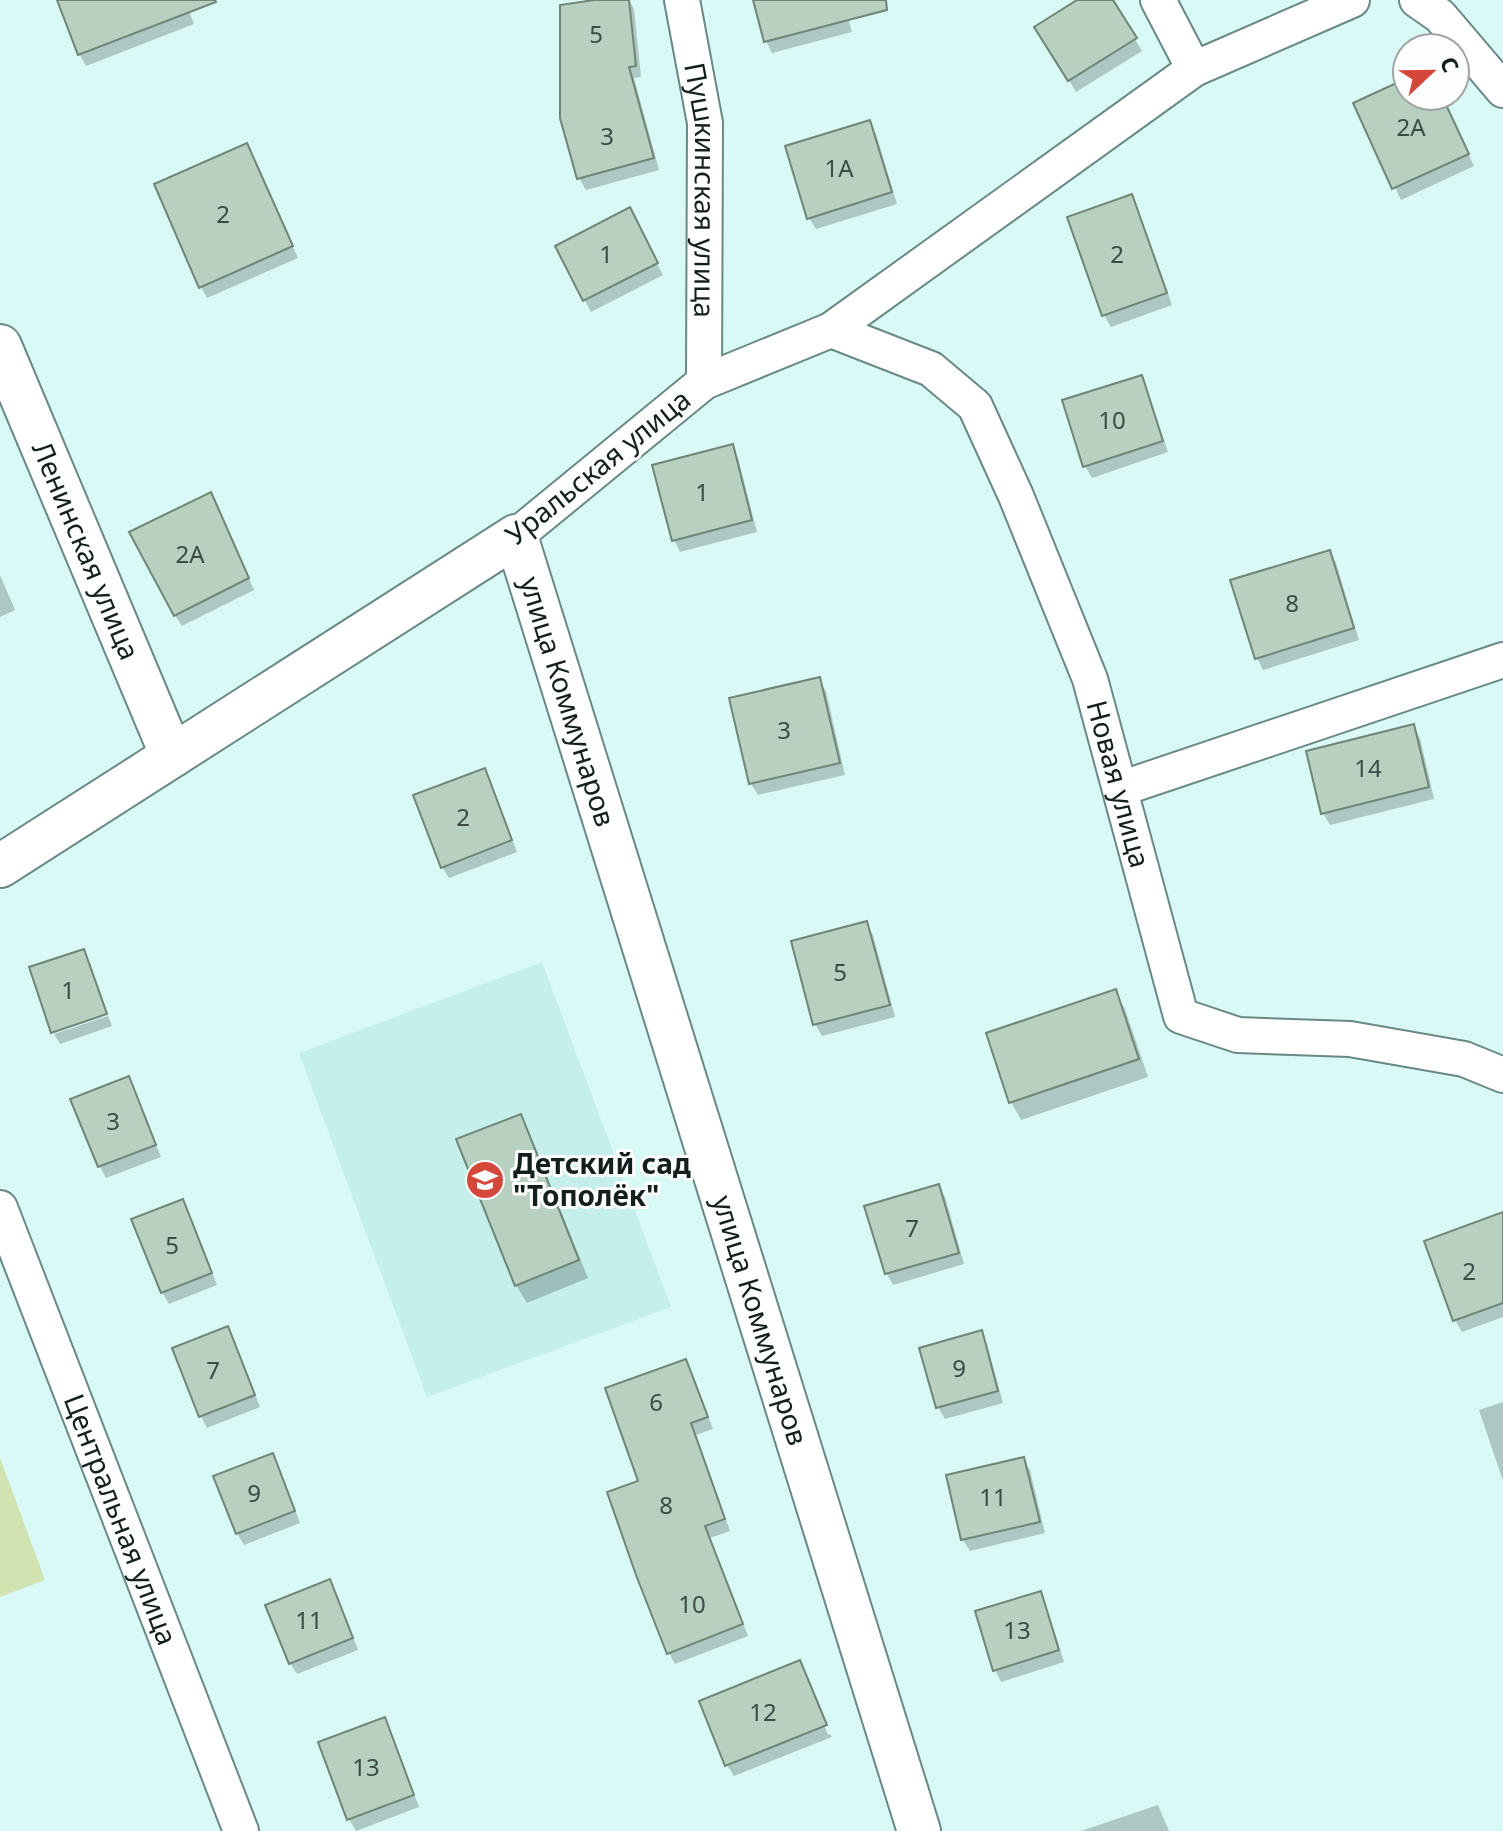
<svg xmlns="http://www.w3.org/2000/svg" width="1503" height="1831" viewBox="0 0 1503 1831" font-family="'Noto Sans',sans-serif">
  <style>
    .built { fill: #c4efea }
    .green { fill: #d0e3b1 }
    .shadow { fill: #0003 }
    .building { fill: #b7d0bf; stroke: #6f8676; stroke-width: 2 }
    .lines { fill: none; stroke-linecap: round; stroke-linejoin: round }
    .minor-casing { stroke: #6a8986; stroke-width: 38 }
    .tertiary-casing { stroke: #6a8986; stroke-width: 46 }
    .minor { stroke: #fff; stroke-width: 34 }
    .tertiary { stroke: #fff; stroke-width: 42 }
    .labels { text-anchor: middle; stroke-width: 6; stroke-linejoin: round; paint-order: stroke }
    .number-label { font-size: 24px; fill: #3b4b46 }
    .street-label { font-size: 28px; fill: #121f1d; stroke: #fefefe }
    .poi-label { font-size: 28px; font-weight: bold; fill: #121f1d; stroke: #fefefe; text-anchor: start }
  </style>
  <rect width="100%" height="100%" fill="#d8f9f5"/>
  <path class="built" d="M542 962 671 1307 427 1397 299 1053Z"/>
  <path class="green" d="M0 1458 45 1580 0 1597Z"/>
  <g class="shadow">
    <path d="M59 0H185L194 24 86 66 80 55Z"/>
    <path d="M608 0H629L634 9 641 77 634 78 659 170 586 190 579 178Z"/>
    <path d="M755 0H843L852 32 772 53 766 41Z"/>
    <path d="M1081 0H1111L1142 51 1076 92 1037 27Z"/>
    <path d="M1407 80V96H1442L1474 166 1401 200 1356 104Z"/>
    <path d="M869 123 876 134 897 204 816 229 809 218Z"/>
    <path d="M247 145 298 258 207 298 201 287Z"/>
    <path d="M1131 197 1137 208 1172 305 1111 327 1104 315Z"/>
    <path d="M635 222 663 275 591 312 557 247Z"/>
    <path d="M1141 377 1147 389 1168 452 1092 478 1085 466Z"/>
    <path d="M732 447 738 458 757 532 680 552 674 540Z"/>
    <path d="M211 494 254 590 182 626 175 615Z"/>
    <path d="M1329 552 1336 563 1359 640 1263 670 1257 658Z"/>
    <path d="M0 575 15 610 0 617Z"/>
    <path d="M819 680 826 691 845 775 758 795 751 784Z"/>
    <path d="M1413 727 1420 738 1434 799 1330 825 1323 813Z"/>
    <path d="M484 770 490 782 517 852 449 878 442 867Z"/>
    <path d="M866 923 873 935 895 1017 822 1036 815 1024 793 943Z"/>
    <path d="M83 951 90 963 107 1012 53 1030Z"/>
    <path d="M1115 992 1125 1009 1148 1077 1021 1120 1011 1102Z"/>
    <path d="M108 1016 112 1026 60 1044 54 1034Z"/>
    <path d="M134 1090 161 1157 106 1178 100 1167 73 1101Z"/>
    <path d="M520 1116 530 1134 588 1278 527 1303 516 1285Z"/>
    <path d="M938 1186 945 1197 964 1264 893 1285 887 1274 867 1207Z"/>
    <path d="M182 1201 189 1213 217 1285 169 1304 162 1292Z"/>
    <path d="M1503 1214V1317L1462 1332 1455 1320 1426 1242Z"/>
    <path d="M227 1328 234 1340 260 1407 207 1428 201 1416Z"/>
    <path d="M981 1333 987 1344 1003 1403 945 1419 938 1407 922 1349Z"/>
    <path d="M686 1361 692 1373 713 1429 696 1435 730 1531 710 1538 748 1636 675 1664 669 1653 640 1483Z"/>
    <path d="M1503 1402V1481L1479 1410Z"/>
    <path d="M272 1456 279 1467 300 1523 244 1545 237 1533Z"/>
    <path d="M1023 1459 1030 1470 1045 1533 970 1551 963 1540 948 1477Z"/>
    <path d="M329 1582 336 1593 358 1650 297 1674 290 1663Z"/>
    <path d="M1040 1593 1046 1605 1064 1662 1001 1682 995 1670Z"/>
    <path d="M803 1672 828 1735 830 1734 832 1737 734 1776 727 1765Z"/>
    <path d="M384 1719 390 1731 419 1807 356 1831 349 1819 321 1743Z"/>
    <path d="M1158 1805 1169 1831H1081Z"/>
  </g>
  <g class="building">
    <path d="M57 0H215L216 2 78 55Z"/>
    <path d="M594 0H629L636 66 629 67 654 158 577 179 560 118V5Z"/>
    <path d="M753 0H886L887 10 764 42Z"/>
    <path d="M1077 0H1113L1137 38 1068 81 1034 27Z"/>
    <path d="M1407 78V96H1442L1469 154 1392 189 1353 103Z"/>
    <path d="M870 120 892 192 807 219 785 146Z"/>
    <path d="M247 143 293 246 199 288 154 184Z"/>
    <path d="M1132 194 1167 293 1102 316 1067 217Z"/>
    <path d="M630 207 658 263 583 301 555 246Z"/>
    <path d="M1142 375 1163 441 1083 467 1062 400Z"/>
    <path d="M733 444 752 520 672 541 652 465Z"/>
    <path d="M211 492 249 578 174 616 129 532Z"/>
    <path d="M1330 550 1354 628 1255 659 1230 580Z"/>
    <path d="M820 677 840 763 749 784 729 698Z"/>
    <path d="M1414 724 1429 787 1321 814 1306 751Z"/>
    <path d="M485 768 512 840 441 868 413 795Z"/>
    <path d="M867 921 890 1005 813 1025 791 941Z"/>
    <path d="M84 949 107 1014 51 1033 29 967Z"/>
    <path d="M1116 989 1139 1059 1009 1103 986 1033Z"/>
    <path d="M129 1076 156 1145 98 1167 70 1099Z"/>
    <path d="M521 1114 579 1260 515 1286 456 1139Z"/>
    <path d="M939 1184 959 1253 885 1274 864 1206Z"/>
    <path d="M183 1199 212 1273 161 1293 131 1219Z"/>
    <path d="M1503 1212V1303L1453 1321 1424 1241Z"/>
    <path d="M228 1326 255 1395 199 1417 172 1348Z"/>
    <path d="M982 1330 998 1391 936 1408 919 1348Z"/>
    <path d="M686 1359 708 1417 691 1423 725 1519 705 1526 743 1624 667 1654 636 1575 607 1492 638 1481 605 1388Z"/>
    <path d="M273 1453 295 1511 236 1534 213 1476Z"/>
    <path d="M1024 1457 1040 1522 961 1540 946 1475Z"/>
    <path d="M330 1579 353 1638 289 1664 265 1605Z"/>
    <path d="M1041 1591 1059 1650 993 1671 975 1611Z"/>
    <path d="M800 1660 827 1725 725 1766 699 1701Z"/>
    <path d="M385 1717 414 1795 347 1820 318 1742Z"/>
  </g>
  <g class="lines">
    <g class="minor-casing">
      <g id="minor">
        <path id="s1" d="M682 0 705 123 704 382"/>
        <path d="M1158 0 1194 69"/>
        <path d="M1417 0 1440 16 1503 90"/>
        <path id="s2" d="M831 330 931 369 975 406 1016 496 1090 679 1181 1016 1238 1035 1350 1039 1464 1059 1503 1075"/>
        <path d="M516 536 704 382 831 330 1194 69 1352 0"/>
        <path d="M1120 789 1503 660"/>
        <path id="s3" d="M0 1208 241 1831"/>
      </g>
    </g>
    <g class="tertiary-casing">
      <g id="tertiary">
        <path id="s4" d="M0 346 172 756"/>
        <path id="s5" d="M0 866 516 536 919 1831"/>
      </g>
    </g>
    <use href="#minor" class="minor"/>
    <use href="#tertiary" class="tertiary"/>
  </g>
  <defs>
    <g id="school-disc" transform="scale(2)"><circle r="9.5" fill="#d5473b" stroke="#fefefe"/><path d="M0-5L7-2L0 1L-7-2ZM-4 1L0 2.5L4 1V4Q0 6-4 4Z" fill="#fff"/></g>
  </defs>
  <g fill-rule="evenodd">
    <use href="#school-disc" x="485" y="1180"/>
  </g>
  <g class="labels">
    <g class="number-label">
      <text x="596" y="43">5</text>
      <text x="1411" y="136">2А</text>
      <text x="607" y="145">3</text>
      <text x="839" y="177">1А</text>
      <text x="223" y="223">2</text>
      <text x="606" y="263">1</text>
      <text x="1117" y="263">2</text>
      <text x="1112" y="429">10</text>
      <text x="702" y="501">1</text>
      <text x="190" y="563">2А</text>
      <text x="1292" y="612">8</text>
      <text x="784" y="739">3</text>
      <text x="1368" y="777">14</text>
      <text x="463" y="826">2</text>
      <text x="840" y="981">5</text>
      <text x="68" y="999">1</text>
      <text x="113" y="1130">3</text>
      <text x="912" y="1237">7</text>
      <text x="172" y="1254">5</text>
      <text x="1469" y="1280">2</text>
      <text x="959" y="1377">9</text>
      <text x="213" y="1379">7</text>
      <text x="656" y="1411">6</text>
      <text x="254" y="1502">9</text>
      <text x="993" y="1506">11</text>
      <text x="666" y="1514">8</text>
      <text x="692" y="1613">10</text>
      <text x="309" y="1629">11</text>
      <text x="1017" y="1639">13</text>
      <text x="763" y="1721">12</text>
      <text x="366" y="1776">13</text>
    </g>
    <g class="street-label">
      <text dy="10" stroke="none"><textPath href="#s1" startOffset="192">Пушкинская улица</textPath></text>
      <text transform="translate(598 467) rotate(-39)" y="10">Уральская улица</text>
      <text dy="10" stroke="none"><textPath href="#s4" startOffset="222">Ленинская улица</textPath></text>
      <text dy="10" stroke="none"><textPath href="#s5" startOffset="786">улица Коммунаров</textPath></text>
      <text dy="10" stroke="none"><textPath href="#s2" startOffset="570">Новая улица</textPath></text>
      <text dy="10" stroke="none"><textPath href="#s5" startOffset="1434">улица Коммунаров</textPath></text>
      <text dy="10" stroke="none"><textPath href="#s3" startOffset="334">Центральная улица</textPath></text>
    </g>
    <g class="poi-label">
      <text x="513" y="1174">Детский сад<tspan x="513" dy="32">"Тополёк"</tspan></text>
    </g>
  </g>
  <g transform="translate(1431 72) rotate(68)"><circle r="38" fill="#fefefe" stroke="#a0a5a4" stroke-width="2"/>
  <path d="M0-6L14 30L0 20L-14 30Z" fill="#d5473b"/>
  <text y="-12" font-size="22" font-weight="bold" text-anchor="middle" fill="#121f1d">С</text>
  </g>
</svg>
